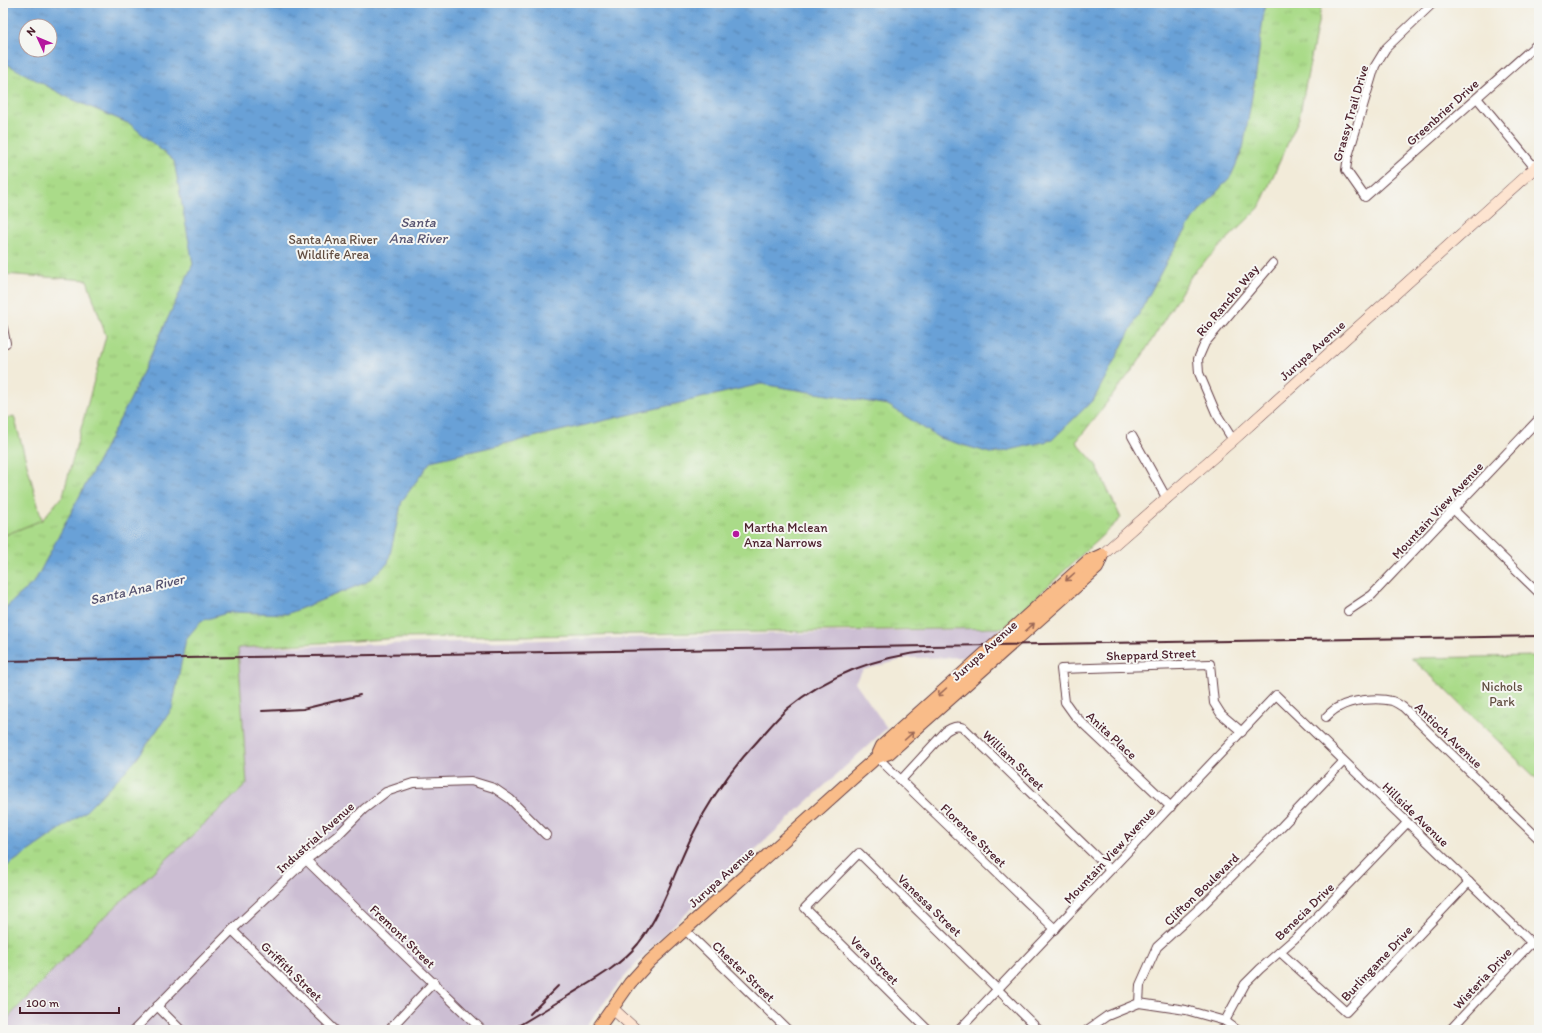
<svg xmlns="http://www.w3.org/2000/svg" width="1542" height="1033" viewBox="0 0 1542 1033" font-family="Itim,sans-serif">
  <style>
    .industrial { fill: #ccbed3 }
    .green { fill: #aadb89; stroke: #7a7d5a }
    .park { fill: url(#park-tufts); stroke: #7a7d5a; fill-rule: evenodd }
    .water { fill: url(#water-ripples); stroke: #5a6081; fill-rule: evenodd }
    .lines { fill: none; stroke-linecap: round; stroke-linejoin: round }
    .street-casing { stroke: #633e45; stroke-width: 10 }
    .secondary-casing { stroke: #633e45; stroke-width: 12 }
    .primary-casing { stroke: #633e45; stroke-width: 14 }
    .street { stroke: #fff; stroke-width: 8 }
    .secondary { stroke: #fde4d0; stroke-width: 11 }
    .primary { stroke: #f9bc89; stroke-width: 12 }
    .rail { stroke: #4a1f2b; stroke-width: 2 }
    .oneway { stroke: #965 }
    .poi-dot { fill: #b5179e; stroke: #f6f6f2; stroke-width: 1.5 }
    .labels { text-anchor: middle; stroke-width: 4; stroke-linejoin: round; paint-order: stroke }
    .street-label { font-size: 13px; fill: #4a1f2b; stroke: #f6f6f2 }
    .park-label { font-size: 13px; fill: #624e42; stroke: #f6f6f2 }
    .poi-label { font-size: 13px; fill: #4a1f2b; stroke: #f6f6f2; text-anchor: start }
    .water-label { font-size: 14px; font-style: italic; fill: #565370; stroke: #f6f6f2 }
  </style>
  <defs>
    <pattern id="park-tufts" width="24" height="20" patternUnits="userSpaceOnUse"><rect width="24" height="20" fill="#aadb89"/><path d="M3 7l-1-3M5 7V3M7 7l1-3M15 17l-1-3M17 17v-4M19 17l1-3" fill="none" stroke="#94bc76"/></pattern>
    <pattern id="water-ripples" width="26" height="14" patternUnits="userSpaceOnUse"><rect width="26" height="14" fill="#69a1d7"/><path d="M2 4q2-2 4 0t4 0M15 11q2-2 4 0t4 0" fill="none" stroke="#5883af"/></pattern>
  </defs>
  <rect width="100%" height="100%" fill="#f6f6f2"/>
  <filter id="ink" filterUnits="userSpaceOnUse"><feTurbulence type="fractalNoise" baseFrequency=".025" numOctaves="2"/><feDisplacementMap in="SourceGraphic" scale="8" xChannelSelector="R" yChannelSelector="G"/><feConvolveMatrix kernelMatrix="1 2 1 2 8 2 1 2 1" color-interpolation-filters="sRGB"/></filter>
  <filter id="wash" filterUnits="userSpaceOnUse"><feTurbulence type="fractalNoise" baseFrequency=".012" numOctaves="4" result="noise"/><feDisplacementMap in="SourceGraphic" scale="16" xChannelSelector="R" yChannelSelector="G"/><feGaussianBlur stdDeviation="0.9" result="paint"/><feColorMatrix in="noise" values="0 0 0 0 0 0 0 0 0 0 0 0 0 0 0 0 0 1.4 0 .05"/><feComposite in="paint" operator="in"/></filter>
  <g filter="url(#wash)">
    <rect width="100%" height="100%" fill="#f2ebd9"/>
    <path class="industrial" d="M1003 628 971 657 908 658 863 670 855 682 887 728 666 932 619 983 591 1020 585 1030H3V1023L95 926 245 754 238 648Z"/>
    <path class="green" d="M14 416 42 520 3 536V419Z"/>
    <g class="park">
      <path d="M3 3H1322L1299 118 1259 208 1193 273 1137 364 1076 442 1095 463 1121 518 1003 628 402 638 238 648 247 784 95 926 3 1023V536L42 520 63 495 106 336 87 280 3 274ZM26 26H50V50H26Z"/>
      <path d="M1539 656V781L1442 686 1411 658Z"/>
    </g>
    <path class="water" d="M3 3H1265L1257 67 1243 149 1231 176 1193 219 1167 261 1094 399 1052 440 993 454 939 438 888 405 761 384 431 461 402 501 388 563 367 582 287 614 230 612 201 621 186 639 172 709 136 760 85 812 3 869V610L35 581 130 400 193 264 174 161 130 124 69 98 3 62ZM26 26H50V50H26Z"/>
  </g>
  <g filter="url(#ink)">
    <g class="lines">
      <g class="street-casing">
        <g id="street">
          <path d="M1433 3 1386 48 1375 66 1348 156 1346 170 1365 197 1535 46"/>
          <path d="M1477 98 1535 168"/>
          <path d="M3 328 6 343H3"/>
          <path d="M1132 436 1167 499"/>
          <path d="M1233 440 1216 413 1199 373 1198 359 1205 343 1273 263"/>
          <path d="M1454 510 1539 593"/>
          <path d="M1348 611 1372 595 1539 419"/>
          <path d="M1326 717C1330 713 1334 709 1339 707 1351 700 1378 697 1392 701 1396 702 1399 705 1403 707L1539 839"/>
          <path d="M877 757 1055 929"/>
          <path d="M901 780 946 731C952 727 957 725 964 728L1110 870"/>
          <path d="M1171 807 1075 716 1065 702 1061 669 1210 664 1214 703 1221 714 1242 732"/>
          <path d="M306 860 482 1030"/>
          <path d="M684 929 788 1030"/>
          <path d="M232 930 335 1030"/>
          <path d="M1280 952 1346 1012 1469 882"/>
          <path d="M1139 1003 1186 1010 1225 1021 1237 1030"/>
          <path d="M157 1006 181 1030"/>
          <path d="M1225 1021 1245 984 1260 969 1301 933 1407 823"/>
          <path d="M134 1030 232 930 265 899 306 860 337 836 364 809 386 792 413 783 471 781 494 788 510 799 546 835"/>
          <path d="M389 1030 434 982"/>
          <path d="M928 1030 805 908 859 853 1039 1030"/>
          <path d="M959 1030 1276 695 1539 950"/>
          <path d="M1087 1030 1107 1016 1139 1003 1140 985 1157 947 1204 904 1282 826 1343 762"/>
          <path d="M1450 1030 1531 943"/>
        </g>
      </g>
      <g class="secondary-casing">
        <g id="secondary">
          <path d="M1102 555 1233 440 1539 164"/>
          <path d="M612 1008 636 1030"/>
        </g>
      </g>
      <g class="primary-casing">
        <g id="primary">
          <path d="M877 757 882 746 1088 561 1102 555"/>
          <path d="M597 1030 630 983 650 961 852 779 877 757 889 753 1097 568 1102 555"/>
        </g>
      </g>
      <use href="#street" class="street"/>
      <use href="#secondary" class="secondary"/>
      <use href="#primary" class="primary"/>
      <g class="rail">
        <path d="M3 661 1539 636"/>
        <path d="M262 711 303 709 360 695"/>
        <path d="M530 1014 558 986"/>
        <path d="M511 1030C530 1019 549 1007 568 996 592 981 619 967 638 944 664 911 674 871 693 834 709 801 730 771 754 745 765 733 775 720 787 709 829 674 879 656 933 651"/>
      </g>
    </g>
    <defs><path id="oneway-shaft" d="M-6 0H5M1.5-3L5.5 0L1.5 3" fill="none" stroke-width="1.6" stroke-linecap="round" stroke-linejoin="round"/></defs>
    <g class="oneway">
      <use href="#oneway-shaft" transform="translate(1070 577) rotate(138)"/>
      <use href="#oneway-shaft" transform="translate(1030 627) rotate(-42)"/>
      <use href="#oneway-shaft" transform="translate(942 692) rotate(138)"/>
      <use href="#oneway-shaft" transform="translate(909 736) rotate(-42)"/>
    </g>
  </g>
  <circle class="poi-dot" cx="736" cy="534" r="4"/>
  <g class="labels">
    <g class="street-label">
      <text transform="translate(1442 112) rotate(-42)" y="5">Greenbrier Drive</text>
      <text transform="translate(1350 113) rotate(-74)" y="5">Grassy Trail Drive</text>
      <text transform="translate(1227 300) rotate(-50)" y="5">Rio Rancho Way</text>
      <text transform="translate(1312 350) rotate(-42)" y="5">Jurupa Avenue</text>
      <text transform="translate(1437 510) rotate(-47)" y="5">Mountain View Avenue</text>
      <text transform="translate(984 650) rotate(-42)" y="5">Jurupa Avenue</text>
      <text transform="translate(1151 654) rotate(-2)" y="5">Sheppard Street</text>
      <text transform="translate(1112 735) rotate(43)" y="5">Anita Place</text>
      <text transform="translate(1449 735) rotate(44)" y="5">Antioch Avenue</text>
      <text transform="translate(1014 760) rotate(44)" y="5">William Street</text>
      <text transform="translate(1416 814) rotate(44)" y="5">Hillside Avenue</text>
      <text transform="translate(974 835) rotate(44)" y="5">Florence Street</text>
      <text transform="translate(315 837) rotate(-42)" y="5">Industrial Avenue</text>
      <text transform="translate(1109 855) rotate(-47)" y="5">Mountain View Avenue</text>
      <text transform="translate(721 877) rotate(-42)" y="5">Jurupa Avenue</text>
      <text transform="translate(1201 889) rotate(-44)" y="5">Clifton Boulevard</text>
      <text transform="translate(930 905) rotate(44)" y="5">Vanessa Street</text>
      <text transform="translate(1304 911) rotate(-44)" y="5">Benecia Drive</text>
      <text transform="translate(403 936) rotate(44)" y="5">Fremont Street</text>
      <text transform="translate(875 960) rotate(45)" y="5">Vera Street</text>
      <text transform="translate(1376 963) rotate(-47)" y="5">Burlingame Drive</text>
      <text transform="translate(292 971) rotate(44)" y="5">Griffith Street</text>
      <text transform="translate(744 971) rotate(44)" y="5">Chester Street</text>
      <text transform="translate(1482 978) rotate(-47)" y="5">Wisteria Drive</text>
    </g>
    <g class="park-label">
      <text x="333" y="244">Santa Ana River<tspan x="333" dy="15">Wildlife Area</tspan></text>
      <text x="1502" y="691">Nichols<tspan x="1502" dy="15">Park</tspan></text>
    </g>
    <g class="poi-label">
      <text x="744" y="532">Martha Mclean<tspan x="744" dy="15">Anza Narrows</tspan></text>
    </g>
    <g class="water-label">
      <text x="418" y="227">Santa<tspan x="418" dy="16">Ana River</tspan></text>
      <text transform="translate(137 589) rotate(-13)" y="5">Santa Ana River</text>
    </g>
  </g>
  <rect width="1542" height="1033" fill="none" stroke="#f6f6f2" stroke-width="16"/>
  <g transform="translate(38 38) rotate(314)"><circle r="19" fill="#f6f6f2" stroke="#b1a0a2"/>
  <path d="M0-3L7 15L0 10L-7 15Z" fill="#b5179e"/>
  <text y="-6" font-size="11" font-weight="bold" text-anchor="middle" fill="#4a1f2b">N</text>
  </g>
  <path d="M20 1007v6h99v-6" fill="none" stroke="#4a1f2b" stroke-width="2"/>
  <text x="26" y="1007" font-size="12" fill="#4a1f2b" stroke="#f6f6f2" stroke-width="3" paint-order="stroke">100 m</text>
</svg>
